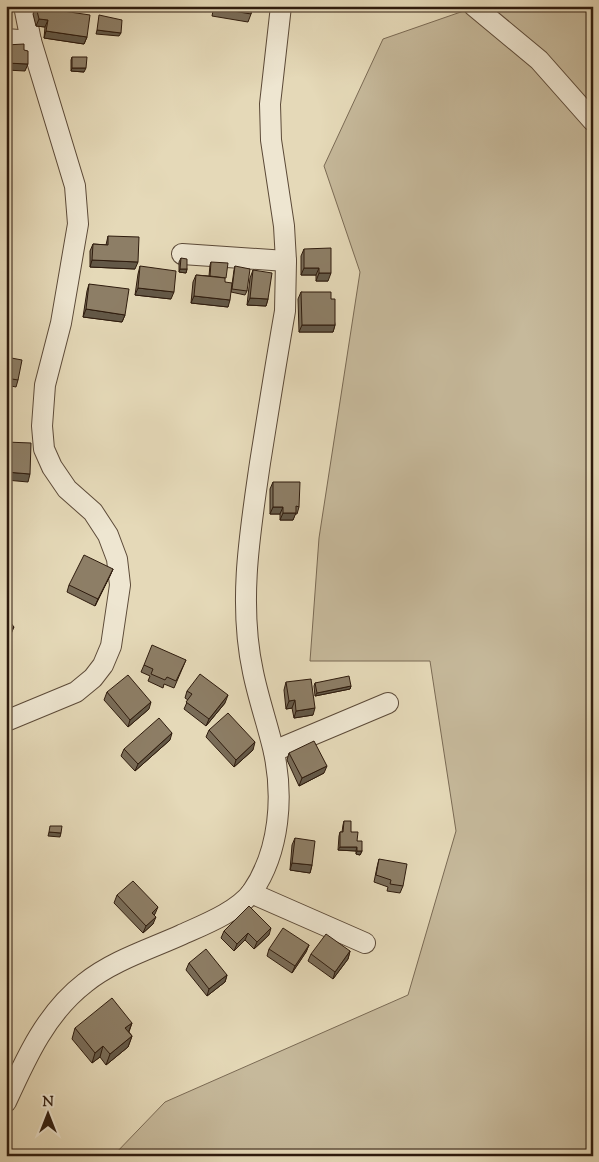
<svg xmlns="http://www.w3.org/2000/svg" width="599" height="1162" viewBox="0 0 599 1162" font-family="'Sorts Mill Goudy',serif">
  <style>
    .green { fill: #c6b99b; stroke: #7a6a54 }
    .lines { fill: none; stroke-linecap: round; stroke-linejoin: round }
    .minor-casing { stroke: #5c4a38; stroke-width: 22 }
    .minor { stroke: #eee6d1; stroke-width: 20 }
    .wall { fill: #796c58; stroke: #2e1b0d }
    .shaded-wall { fill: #635847; stroke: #2e1b0d }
    .building { fill: #8d7e66; stroke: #2e1b0d }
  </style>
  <rect width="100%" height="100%" fill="#e5d9b8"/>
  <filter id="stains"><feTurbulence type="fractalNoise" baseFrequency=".004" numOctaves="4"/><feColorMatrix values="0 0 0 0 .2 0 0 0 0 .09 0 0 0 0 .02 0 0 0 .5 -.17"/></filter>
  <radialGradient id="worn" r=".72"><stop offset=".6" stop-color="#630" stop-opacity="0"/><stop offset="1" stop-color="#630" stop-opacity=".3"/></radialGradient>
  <path class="green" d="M478 6H593V1156H113L165 1102 408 995 456 831 430 661H310L319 538 360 272 324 166 383 39Z"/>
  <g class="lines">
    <g class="minor-casing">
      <g id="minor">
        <path d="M474 6 539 60 593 121"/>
        <path d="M6 39 31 41"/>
        <path d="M182 254 286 261"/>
        <path d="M6 721 76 692 93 678 103 665 111 646 120 585 117 559 108 535 93 512 67 489 52 467 44 449 42 426 45 385 61 323 78 224 75 186 31 41 24 6"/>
        <path d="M274 751 388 703"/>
        <path d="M251 893 365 943"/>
        <path d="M6 1102C26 1058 46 1013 85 983 112 961 150 949 181 935 203 925 237 912 252 892 280 851 284 795 273 748 267 723 258 697 253 672 238 603 250 532 260 463 268 413 276 362 285 311L286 261 284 226 271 140 270 104 281 6"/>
      </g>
    </g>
    <use href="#minor" class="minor"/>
  </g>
  <g class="wall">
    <path d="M214 6H252L251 14 248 22 212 16Z"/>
    <path d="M36 7 87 37 84 44 44 38 45 27 36 26 33 14Z"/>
    <path d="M72 57 84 72 71 71V60Z"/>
    <path d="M108 236 135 269 90 267V251L93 244 106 245Z"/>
    <path d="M304 249 328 281H316V275H301V256Z"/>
    <path d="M181 258 187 269 186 273 179 272V262Z"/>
    <path d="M211 262 225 282 228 307 191 303 193 282 196 275 209 276 210 265Z"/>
    <path d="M140 266 171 299 135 295 138 274Z"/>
    <path d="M235 266 247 291 245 295 231 292 234 270Z"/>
    <path d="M253 270 268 299 266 306 247 305 250 278Z"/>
    <path d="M89 284 125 315 122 322 83 317 87 291Z"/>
    <path d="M301 292 331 299 335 325 333 332H299L298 299Z"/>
    <path d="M6 357 18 380 16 387 6 385Z"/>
    <path d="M273 482 299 507 297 514H295L293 520H280V514H270V489Z"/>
    <path d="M113 569 95 606 67 592 69 585Z"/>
    <path d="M186 660 174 688 164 684 163 688 148 681 150 676 141 672 144 665Z"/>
    <path d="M286 682 313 715 294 718 292 708 286 709 284 690Z"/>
    <path d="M315 683 351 686 350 689 315 696 314 686Z"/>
    <path d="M187 691 225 703 206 726 184 709 188 700 185 698Z"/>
    <path d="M107 692 149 709 128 727 104 700Z"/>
    <path d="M209 730 253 750 234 767 206 737Z"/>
    <path d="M170 740 135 771 121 756 124 749Z"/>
    <path d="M289 753 324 773 299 786 287 760Z"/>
    <path d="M344 821 351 832 357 841 362 851 360 855 356 854V851L338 850 339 836 340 832H342L343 825Z"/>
    <path d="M295 838 312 865 310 873 290 870 292 845Z"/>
    <path d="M379 859 403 886 400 893 387 891 388 887 374 882 377 867Z"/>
    <path d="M117 895 155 914 154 915 153 924 143 933 114 903Z"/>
    <path d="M224 931 269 935 254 949 245 940 234 951 221 938Z"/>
    <path d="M309 945 306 952 292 973 267 956 269 949Z"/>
    <path d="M350 951 348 959 333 979 308 961 311 954Z"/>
    <path d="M189 963 227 975 225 982 207 996 186 970Z"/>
    <path d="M132 1023 129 1032 132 1036 128 1047 106 1065 100 1057 92 1063 72 1039 75 1028Z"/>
  </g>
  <g class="shaded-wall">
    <path d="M39 19 48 20 45 27 36 26Z"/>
    <path d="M97 30 121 33 119 36 96 34Z"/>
    <path d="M46 31 87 37 84 44 44 38Z"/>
    <path d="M6 63 28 64 25 71 6 70Z"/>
    <path d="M72 68H86L84 72 71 71Z"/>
    <path d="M92 260 138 262 135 269 90 267Z"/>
    <path d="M304 268H319L316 275H301Z"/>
    <path d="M180 269H187L186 273 179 272Z"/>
    <path d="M319 273H331L328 281H316Z"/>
    <path d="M138 288 174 292 171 299 135 295Z"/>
    <path d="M194 296 230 300 228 307 191 303Z"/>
    <path d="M250 298 268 299 266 306 247 305Z"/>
    <path d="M86 309 125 315 122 322 83 317Z"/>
    <path d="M302 325H335L333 332H299Z"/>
    <path d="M6 472 30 474 28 482 6 480Z"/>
    <path d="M273 507H283L280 514H270Z"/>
    <path d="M283 513H296L293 520H280Z"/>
    <path d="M113 569 110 576 95 606 98 599Z"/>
    <path d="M14 627 11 634 6 638V633Z"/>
    <path d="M351 686 350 689 315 696 317 693Z"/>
    <path d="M228 695 225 703 206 726 209 719Z"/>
    <path d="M295 700 292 708 286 709 289 701Z"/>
    <path d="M151 702 149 709 128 727 130 720Z"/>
    <path d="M315 708 313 715 294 718 296 711Z"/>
    <path d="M172 733 170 740 135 771 138 764Z"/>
    <path d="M255 742 253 750 234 767 236 760Z"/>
    <path d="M327 766 324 773 299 786 302 778Z"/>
    <path d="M49 832 61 833 60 837 48 836Z"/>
    <path d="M340 847H357L356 851 338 850Z"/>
    <path d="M357 851H362L360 855 356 854Z"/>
    <path d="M292 863 312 865 310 873 290 870Z"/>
    <path d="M158 907 155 914 150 920 152 913Z"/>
    <path d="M156 917 153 924 143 933 146 926Z"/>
    <path d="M271 928 269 935 254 949 257 942Z"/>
    <path d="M248 933 245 940 234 951 237 944Z"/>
    <path d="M309 945 306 952 292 973 295 966Z"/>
    <path d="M350 951 348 959 333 979 335 972Z"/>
    <path d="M227 975 225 982 207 996 209 989Z"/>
    <path d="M132 1023 128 1033 125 1028Z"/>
    <path d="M132 1036 128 1047 106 1065 110 1054Z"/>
    <path d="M103 1046 100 1057 92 1063 95 1053Z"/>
  </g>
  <g class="building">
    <path d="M215 6H252L251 14 215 8Z"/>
    <path d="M36 7 90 15 87 37 46 31 48 20 39 19Z"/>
    <path d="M99 15 122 20 121 33 97 30Z"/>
    <path d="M24 44V50L28 51V64L6 63V45Z"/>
    <path d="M72 57H87L86 68H72Z"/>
    <path d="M108 236 139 237 138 262 92 260 93 244 108 245Z"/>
    <path d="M331 248V273H319V268H304V249Z"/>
    <path d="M181 258 187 259V269H180Z"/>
    <path d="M211 262 228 263 226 278 210 276Z"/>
    <path d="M140 266 176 271 174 292 138 288Z"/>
    <path d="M235 266 250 269 247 291 232 289Z"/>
    <path d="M253 270 272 273 268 299 250 298Z"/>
    <path d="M196 275 225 278V282L232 283 230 300 194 296Z"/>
    <path d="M89 284 129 289 125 315 86 309Z"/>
    <path d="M301 292H331V299H335V325H302Z"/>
    <path d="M6 357 22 360 18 380 6 378Z"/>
    <path d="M6 442 31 443 30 474 6 472Z"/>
    <path d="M273 482H300L299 507 296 506V513H283V507H273Z"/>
    <path d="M84 555 113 569 98 599 69 585Z"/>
    <path d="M6 617 14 627 6 633Z"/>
    <path d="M152 645 186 660 176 681 167 677 165 680 151 674 153 669 144 665Z"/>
    <path d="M200 674 228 695 209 719 186 702 192 694 187 691Z"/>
    <path d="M128 675 151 702 130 720 107 692Z"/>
    <path d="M349 676 351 686 317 693 315 683Z"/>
    <path d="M311 679 315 708 296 711 295 700 289 701 286 682Z"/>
    <path d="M228 713 255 742 236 760 209 730Z"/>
    <path d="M159 718 172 733 138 764 124 749Z"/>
    <path d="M314 741 327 766 302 778 289 753Z"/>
    <path d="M344 821H351V832H358L357 841H362V851H357V847H340V832H343Z"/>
    <path d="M50 826H62L61 833 49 832Z"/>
    <path d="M295 838 315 841 312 865 292 863Z"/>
    <path d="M379 859 407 864 403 886 390 884 391 880 376 875Z"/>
    <path d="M133 881 158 907 152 913 156 917 146 926 117 895Z"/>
    <path d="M249 906 271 928 257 942 248 933 237 944 224 931Z"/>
    <path d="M283 928 309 945 295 966 269 949Z"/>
    <path d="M326 934 350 951 335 972 311 954Z"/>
    <path d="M206 949 227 975 209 989 189 963Z"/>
    <path d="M112 998 132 1023 125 1028 132 1036 110 1054 103 1046 95 1053 75 1028Z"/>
  </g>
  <rect width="599" height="1162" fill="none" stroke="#e5d9b8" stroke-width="25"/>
  <rect x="8" y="8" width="584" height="1147" fill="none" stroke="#2e1b0d" stroke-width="2.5"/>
  <rect x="12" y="12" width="574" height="1137" fill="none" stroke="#2e1b0d"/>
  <g transform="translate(48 1114)" stroke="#eee6d1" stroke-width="4" paint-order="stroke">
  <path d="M0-4L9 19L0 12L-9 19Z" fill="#2e1b0d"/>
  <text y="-8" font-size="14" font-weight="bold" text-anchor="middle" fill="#2e1b0d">N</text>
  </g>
  <rect width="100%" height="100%" filter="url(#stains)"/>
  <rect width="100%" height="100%" fill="url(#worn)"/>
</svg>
